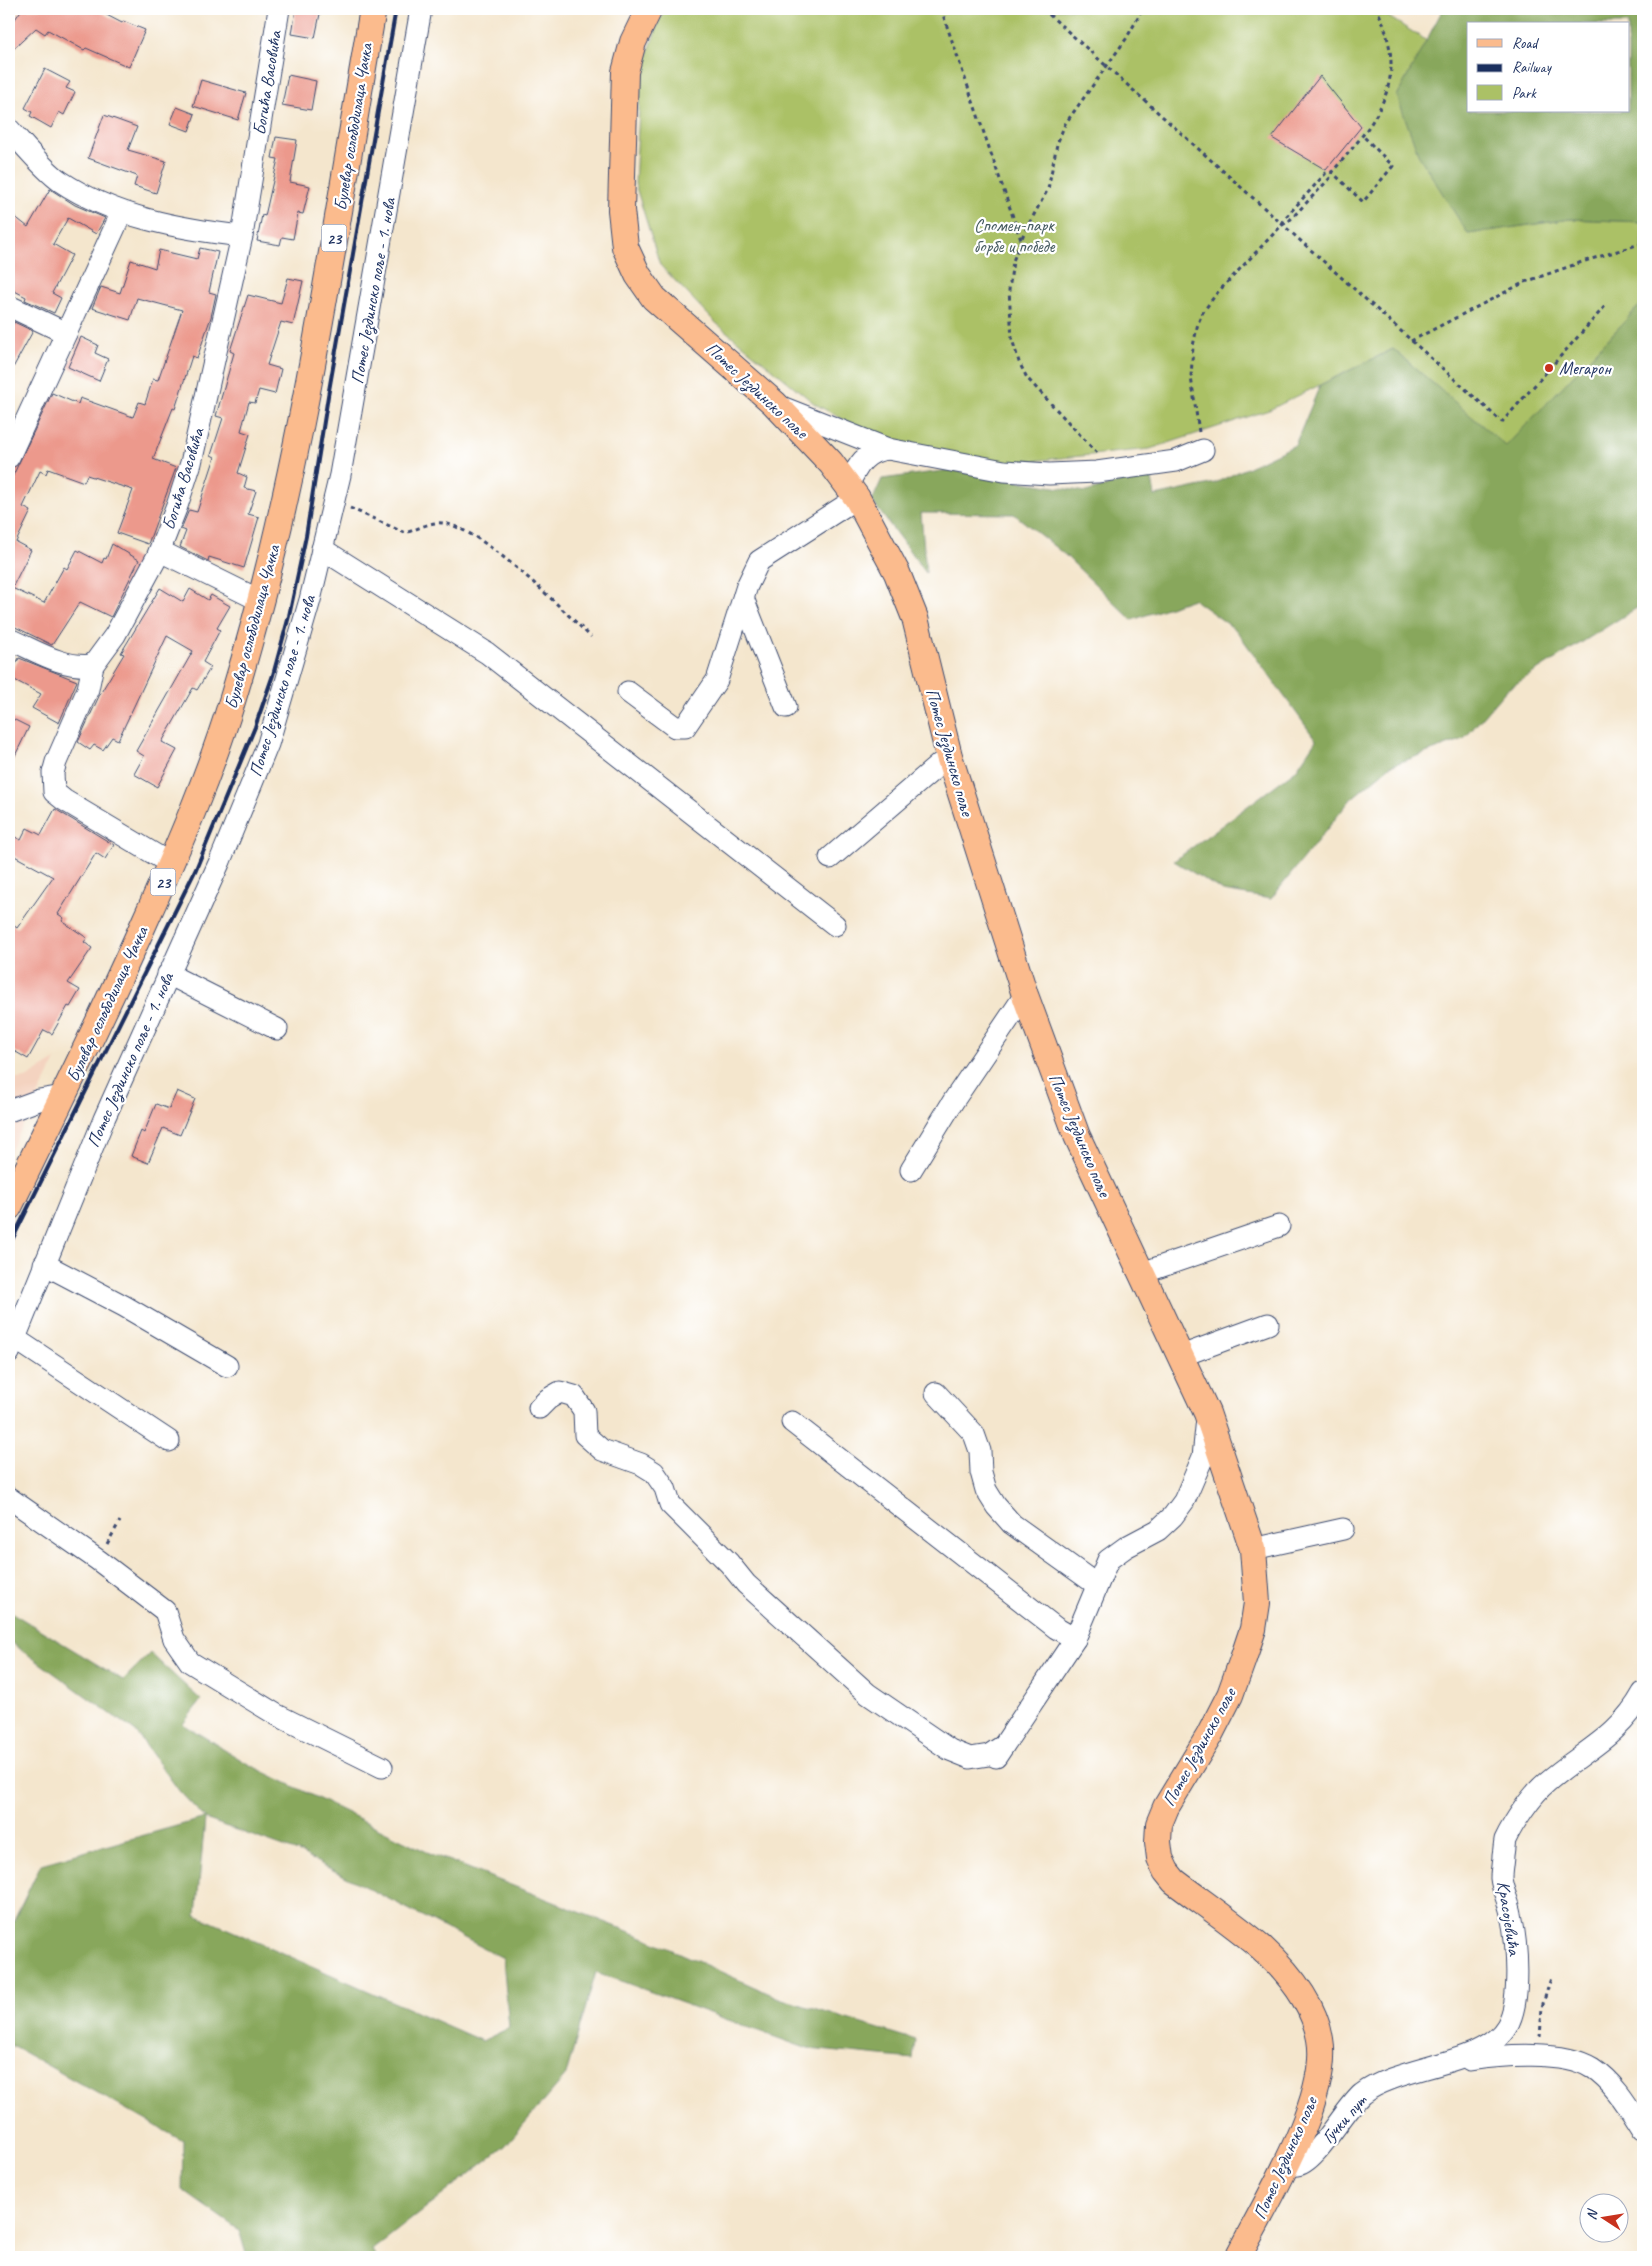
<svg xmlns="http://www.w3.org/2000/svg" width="1652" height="2266" viewBox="0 0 1652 2266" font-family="Caveat,sans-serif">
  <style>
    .built { fill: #f4d3c0 }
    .green { fill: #abc166; stroke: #637862 }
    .forest { fill: #88a75b; stroke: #526b5c; fill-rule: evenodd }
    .building { fill: #ec998c }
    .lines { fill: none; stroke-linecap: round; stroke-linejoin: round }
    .minor-casing { stroke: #3c4a6f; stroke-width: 23 }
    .major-casing { stroke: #3c4a6f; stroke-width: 28 }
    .path { stroke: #3c4a6f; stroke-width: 3; stroke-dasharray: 4 4; stroke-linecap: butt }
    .minor { stroke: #fff; stroke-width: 21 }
    .major { stroke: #fbbb8d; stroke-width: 26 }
    .rail { stroke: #1b2f5e; stroke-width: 4 }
    .poi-dot { fill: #c8321e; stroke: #fff; stroke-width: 2 }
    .labels { text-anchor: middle; stroke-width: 4.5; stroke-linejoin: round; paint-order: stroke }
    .shield { fill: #fff; stroke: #5f6d8e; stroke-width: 1 }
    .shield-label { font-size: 16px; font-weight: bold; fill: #1b2f5e }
    .street-label { font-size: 18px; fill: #1b2f5e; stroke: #fff }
    .park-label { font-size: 18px; fill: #465b60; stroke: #fff }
    .poi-label { font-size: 18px; fill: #1b2f5e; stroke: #fff; text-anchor: start }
  </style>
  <rect width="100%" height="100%" fill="#fff"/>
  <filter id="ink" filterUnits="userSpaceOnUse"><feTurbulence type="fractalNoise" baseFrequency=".02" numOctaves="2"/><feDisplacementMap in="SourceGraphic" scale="10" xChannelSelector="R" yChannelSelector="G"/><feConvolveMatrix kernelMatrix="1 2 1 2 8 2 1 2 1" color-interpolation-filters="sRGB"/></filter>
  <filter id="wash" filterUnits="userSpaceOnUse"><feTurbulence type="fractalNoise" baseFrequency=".0096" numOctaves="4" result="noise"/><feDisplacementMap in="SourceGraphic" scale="20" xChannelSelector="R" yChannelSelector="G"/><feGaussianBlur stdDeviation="1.12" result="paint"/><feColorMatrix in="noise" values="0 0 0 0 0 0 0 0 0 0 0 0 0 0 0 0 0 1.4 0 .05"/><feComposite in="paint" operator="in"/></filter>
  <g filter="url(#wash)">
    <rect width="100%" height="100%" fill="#f4e6cd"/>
    <path class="built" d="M56 1060 9 1154V1080L26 1078Z"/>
    <path class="green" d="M667 9H1376L1427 41 1397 96 1468 234 1570 219 1643 222V302L1506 447 1393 349 1269 410 1150 449 1012 463 897 449 815 404 716 323 660 265 635 184 641 74 660 18Z"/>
    <g class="forest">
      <path d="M1443 9H1643V222L1570 219 1468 234 1419 156 1397 96ZM1468 24H1628V111H1468Z"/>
      <path d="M1643 302V604L1506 690 1464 739 1390 766 1351 799 1271 899 1223 891 1174 861 1296 770 1316 740 1236 630 1193 599 1132 620 1065 555 1014 514 921 513 926 573 872 501 882 479 950 470 1086 492 1151 473 1155 496 1215 483 1295 445 1320 385 1393 349 1506 446Z"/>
      <path d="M9 1611 123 1680 150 1653 201 1700 183 1724 248 1764 427 1852 648 1939 779 1998 915 2040 913 2059 808 2049 596 1972 566 2075 505 2146 372 2250 376 2257H247L239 2230 182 2190 183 2141 9 2044V1931L41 1864 205 1818 180 1792 136 1732 9 1641ZM205 1819 298 1852 503 1958 509 2028 482 2041 196 1915Z"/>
    </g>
    <g id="blocks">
      <g class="building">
        <path d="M22 9H95L122 23 123 21 145 30 129 67 86 48 84 50 48 30 45 34 36 28 9 53V28Z"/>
        <path d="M296 9H321L315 38 292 34Z"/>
        <path d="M45 69 70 82 66 88 75 92 64 115 59 112 51 128 30 116 32 112 25 108Z"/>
        <path d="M288 75 316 81 311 110 282 105Z"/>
        <path d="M1320 76 1361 127 1326 170 1272 138Z"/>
        <path d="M201 80 246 93 238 120 193 106Z"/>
        <path d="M177 107 195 114 189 131 170 124Z"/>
        <path d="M104 115 137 127 128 150 166 161 156 193 134 186 137 176 88 158Z"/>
        <path d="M276 137 297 140 290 182 310 186 303 214 298 213 293 239 282 237 280 245 257 241 262 215 265 216 278 159 272 158Z"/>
        <path d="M50 189 75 205 105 218 96 234 68 218 53 244 72 255 52 293 61 298 54 313 25 300 26 297 9 288V212L28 227Z"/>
        <path d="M200 248 218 252 209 292 216 294 211 317 197 358 192 356 175 409 173 408 153 459 176 468 148 544 117 533 133 490 87 475 84 482 48 469 46 474 40 471 23 507 31 511 16 542 31 550 12 588 44 603 64 567 67 569 77 550 102 563 104 558 106 559 112 544 139 560 111 617 80 602 52 645 9 624V484L52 393 78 404 80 398 133 417 139 402 145 404 153 379 158 380 182 310 137 298 130 320 92 308 101 287 120 293 131 260 155 268 159 250 197 259Z"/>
        <path d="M288 278 303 281 293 325 281 322 267 365 281 369 275 394 259 390 255 403 249 402 241 431 250 434 238 473 247 477 244 488 256 491 248 514 259 517 244 568 209 557 208 561 180 547 186 531 181 529 189 510 197 512 215 457 211 455 223 418 216 416 234 353 230 351 248 295 281 303Z"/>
        <path d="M14 322 33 331 9 375V332Z"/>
        <path d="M81 337 98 345 95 353 108 359 99 381 68 367Z"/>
        <path d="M160 588 183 602 190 589 208 600 211 595 230 606 217 628 220 630 203 662 211 667 197 690 193 688 162 742 177 750 157 787 134 774 144 756 136 751 193 651 167 636 118 740 112 737 103 750 94 745 90 750 78 742 100 694 124 654 121 653Z"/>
        <path d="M19 658 77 681 59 723 32 708 41 694 9 677Z"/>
        <path d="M9 717 29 727 9 768Z"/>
        <path d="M55 809 114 845 105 859 96 853 58 914 64 918 62 921 87 938 84 942 92 948 68 983 80 990 70 1007 68 1006 52 1034 44 1030 28 1059 9 1048V922L17 928 53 877 9 853V834L21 840 27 828 41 835Z"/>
        <path d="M177 1091 195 1099 180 1135 163 1128 148 1163 131 1156 141 1131 144 1133 156 1104 169 1109Z"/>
      </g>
    </g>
  </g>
  <g filter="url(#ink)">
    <use href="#blocks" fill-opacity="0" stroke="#3c4a6f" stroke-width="1"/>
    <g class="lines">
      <g class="minor-casing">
        <g id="minor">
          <path d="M9 129C23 144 44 170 60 181 114 217 179 229 242 236"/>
          <path d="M9 306 66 333"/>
          <path d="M779 406 888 449 1004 471 1049 474 1097 472 1176 461 1203 450"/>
          <path d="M9 457 122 212"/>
          <path d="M848 485C858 465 865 451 888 449"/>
          <path d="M322 549 487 653 835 925"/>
          <path d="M160 551 261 601"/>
          <path d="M743 598 786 707"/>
          <path d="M9 639C35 650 63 669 93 665"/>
          <path d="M628 692 675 727H685L717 680 747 586 759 561 857 498"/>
          <path d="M830 858 949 756"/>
          <path d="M171 864 64 800 54 792 53 773 56 762 88 689 93 665 115 635 157 557 177 506 191 463 242 236 279 9"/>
          <path d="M168 974 277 1029"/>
          <path d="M9 1111 39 1100 63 1096"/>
          <path d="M911 1170 954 1100 1025 995"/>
          <path d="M44 1264 124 1306 227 1366"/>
          <path d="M1142 1273 1279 1226"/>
          <path d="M14 1338 169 1441"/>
          <path d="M9 1353 104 1119 220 861 268 744 310 600 340 475 421 9"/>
          <path d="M1181 1356 1268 1324"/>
          <path d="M936 1393 974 1434 980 1451 981 1472 986 1490 996 1506 1012 1524 1097 1585"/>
          <path d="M539 1408 548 1399 560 1392 574 1396 584 1411 585 1435 602 1450 641 1464 654 1472 665 1488 670 1504 729 1563 746 1584 868 1694 950 1750 970 1758 989 1755 1003 1746"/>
          <path d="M792 1422 1056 1628 1075 1639"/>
          <path d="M9 1498 98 1560 165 1611 174 1639 190 1662 277 1715 382 1767"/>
          <path d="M1253 1549 1343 1529"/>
          <path d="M996 1757 1075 1639 1108 1560 1126 1547 1158 1530 1173 1516 1184 1501 1203 1457 1207 1418"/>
          <path d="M1470 2060C1501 2055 1564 2050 1592 2068 1615 2083 1629 2108 1643 2130"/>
          <path d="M1286 2164C1289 2164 1294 2166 1297 2165 1315 2164 1345 2108 1362 2094 1399 2065 1484 2066 1507 2026 1522 2000 1517 1943 1511 1914 1509 1902 1502 1890 1501 1878 1501 1870 1503 1862 1503 1855 1504 1850 1504 1845 1505 1840 1513 1823 1532 1794 1547 1782 1583 1751 1619 1737 1643 1693"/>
        </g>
      </g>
      <g class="major-casing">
        <g id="major">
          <path d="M649 9 633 42 625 72 621 210 625 247 638 275 654 298 774 403 831 463 857 498 897 573 915 618 949 756 1025 995 1077 1136 1207 1413 1253 1549 1257 1603 1253 1629 1243 1659 1230 1695 1209 1736 1166 1807 1159 1824 1158 1842 1160 1858 1166 1871 1174 1881C1203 1903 1234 1924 1262 1948 1288 1972 1314 2004 1320 2039 1331 2098 1265 2204 1238 2257"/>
          <path d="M9 1207C55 1112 102 1018 145 921 178 848 210 774 233 698 302 473 333 239 373 9"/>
        </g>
      </g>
      <g class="path">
        <path d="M941 9 1021 240"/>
        <path d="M1043 9 1502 422 1607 304"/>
        <path d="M1282 224 1285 218 1326 173 1332 172 1363 202 1393 166 1363 136"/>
        <path d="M1411 341 1525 282 1582 262 1643 243"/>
        <path d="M1199 432 1191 377 1193 346 1198 323 1203 312 1217 293 1282 225 1288 222 1331 177 1332 172C1364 135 1400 97 1389 45 1386 32 1383 19 1376 9"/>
        <path d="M1097 453 1027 378 1019 362 1012 339 1009 290 1013 261 1024 233 1048 189 1057 144 1065 124 1126 39 1143 9"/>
        <path d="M350 508 405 533C416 530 431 521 442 523 481 527 561 608 591 637"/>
        <path d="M107 1544 120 1521"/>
        <path d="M1540 2038 1542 2007 1551 1978"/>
      </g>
      <use href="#minor" class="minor"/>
      <use href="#major" class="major"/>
      <path class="rail" d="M9 1246 196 869 255 727 273 675 289 616 306 536 328 396 396 9"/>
    </g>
  </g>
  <circle class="poi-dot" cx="1549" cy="368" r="5"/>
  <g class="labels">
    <g class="shield">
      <rect x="321.5" y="224.5" width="25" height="27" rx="4"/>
      <rect x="150.5" y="868.5" width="25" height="27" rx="4"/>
    </g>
    <g class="shield-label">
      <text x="334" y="244">23</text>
      <text x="163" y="888">23</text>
    </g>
    <g class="street-label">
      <text transform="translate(267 83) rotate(-81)" y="6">Богића Васовића</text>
      <text transform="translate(353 127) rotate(-81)" y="6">Булевар ослободилаца Чачка</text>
      <text transform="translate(373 291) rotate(-80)" y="6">Потес Јездинско поље - 1. нова</text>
      <text transform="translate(757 390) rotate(43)" y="6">Потес Јездинско поље</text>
      <text transform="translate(183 479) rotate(-73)" y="6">Богића Васовића</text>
      <text transform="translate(252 627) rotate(-75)" y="6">Булевар ослободилаца Чачка</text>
      <text transform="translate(282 686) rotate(-73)" y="6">Потес Јездинско поље - 1. нова</text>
      <text transform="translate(950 752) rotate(74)" y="6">Потес Јездинско поље</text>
      <text transform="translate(107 1004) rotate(-65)" y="6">Булевар ослободилаца Чачка</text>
      <text transform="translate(130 1060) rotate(-66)" y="6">Потес Јездинско поље - 1. нова</text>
      <text transform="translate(1080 1135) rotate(67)" y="6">Потес Јездинско поље</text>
      <text transform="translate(1199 1747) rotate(-61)" y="6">Потес Јездинско поље</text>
      <text transform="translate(1509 1918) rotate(81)" y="6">Красојевића</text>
      <text transform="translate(1344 2119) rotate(-49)" y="6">Гучки пут</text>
      <text transform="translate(1285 2158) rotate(-66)" y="6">Потес Јездинско поље</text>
    </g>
    <g class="park-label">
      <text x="1014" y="231">Спомен-парк<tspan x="1014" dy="21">борбе и победе</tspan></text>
    </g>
    <g class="poi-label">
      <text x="1559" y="374">Мегарон</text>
    </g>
  </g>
  <rect width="1652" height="2266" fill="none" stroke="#fff" stroke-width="30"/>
  <rect x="1467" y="22" width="162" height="90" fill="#ffffff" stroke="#a4acbf"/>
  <rect x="1477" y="39" width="25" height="8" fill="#fbbb8d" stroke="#a4acbf"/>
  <text x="1512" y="48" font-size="15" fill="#1b2f5e">Road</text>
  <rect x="1477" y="64" width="25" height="8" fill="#1b2f5e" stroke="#a4acbf"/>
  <text x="1512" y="72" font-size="15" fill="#1b2f5e">Railway</text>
  <rect x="1477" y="85" width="25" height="15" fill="#abc166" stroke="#a4acbf"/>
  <text x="1512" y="98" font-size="15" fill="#1b2f5e">Park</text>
  <g transform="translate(1604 2218) rotate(282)"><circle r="24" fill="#ffffff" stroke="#a4acbf"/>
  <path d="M0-4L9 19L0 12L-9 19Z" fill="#c8321e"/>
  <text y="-8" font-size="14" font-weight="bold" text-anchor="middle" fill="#1b2f5e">N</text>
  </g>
</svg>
